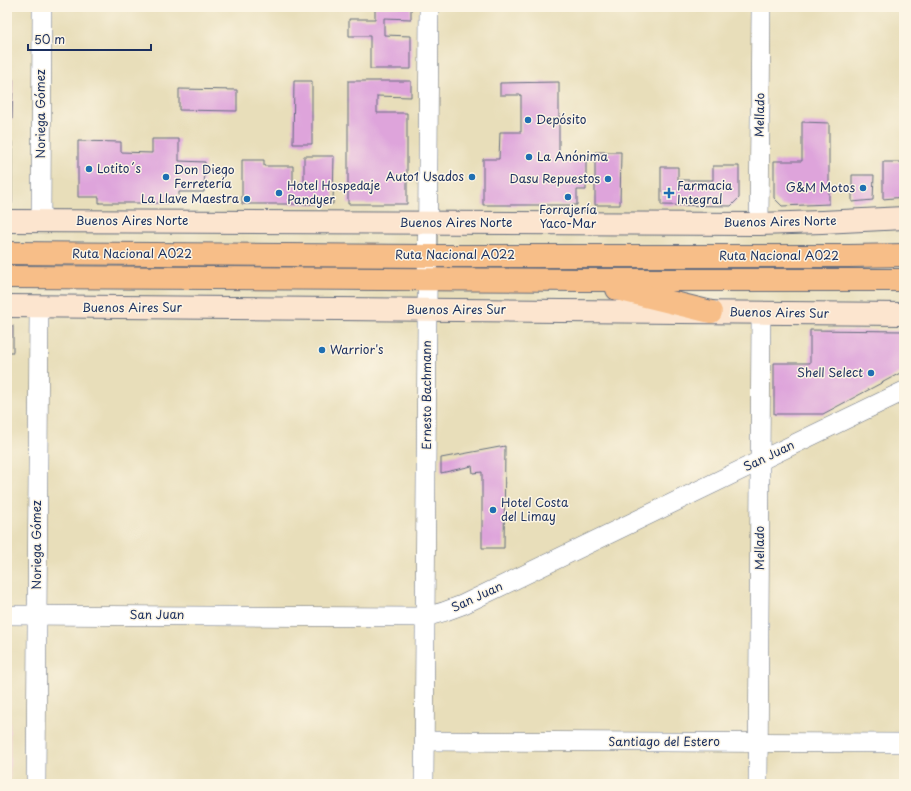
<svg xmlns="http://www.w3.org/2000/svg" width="911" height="791" viewBox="0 0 911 791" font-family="'Playpen Sans',sans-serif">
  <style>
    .built { fill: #f2cfe1 }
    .building { fill: #dea4db }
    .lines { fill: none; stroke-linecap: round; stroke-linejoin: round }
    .street-casing { stroke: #636c7e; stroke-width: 20 }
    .secondary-casing { stroke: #636c7e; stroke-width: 24 }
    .highway-casing { stroke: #636c7e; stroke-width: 24 }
    .street { stroke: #fff; stroke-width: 19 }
    .secondary { stroke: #fce5cf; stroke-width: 22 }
    .highway { stroke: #f7be88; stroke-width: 22 }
    .poi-dot { fill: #1f6fb2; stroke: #fcf5e5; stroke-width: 1.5 }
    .labels { text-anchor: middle; stroke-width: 3; stroke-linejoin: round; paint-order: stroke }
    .street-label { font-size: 12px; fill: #1b2f5e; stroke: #fcf5e5 }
    .poi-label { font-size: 12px; fill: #1b2f5e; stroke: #fcf5e5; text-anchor: start }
  </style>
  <rect width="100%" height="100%" fill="#fcf5e5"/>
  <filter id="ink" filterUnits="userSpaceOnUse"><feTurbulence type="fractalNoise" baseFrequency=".025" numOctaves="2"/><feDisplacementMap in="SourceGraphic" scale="8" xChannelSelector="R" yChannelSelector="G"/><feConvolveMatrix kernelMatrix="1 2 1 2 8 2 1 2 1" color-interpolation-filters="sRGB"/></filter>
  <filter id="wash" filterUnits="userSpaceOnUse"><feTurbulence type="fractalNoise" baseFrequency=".012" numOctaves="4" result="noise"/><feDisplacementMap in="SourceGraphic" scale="16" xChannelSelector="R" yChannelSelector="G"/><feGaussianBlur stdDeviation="0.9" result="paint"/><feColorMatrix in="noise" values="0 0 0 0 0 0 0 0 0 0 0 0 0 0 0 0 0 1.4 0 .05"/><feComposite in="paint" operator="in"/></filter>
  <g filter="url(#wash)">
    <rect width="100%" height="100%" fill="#e8deba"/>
    <path class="built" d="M7 639 10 641V784H7Z"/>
    <g id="blocks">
      <g class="building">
        <path d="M375 7H411V19L384 18V35L411 36V69H370V36H349V19H375Z"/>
        <path d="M7 79H13L12 119H7Z"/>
        <path d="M294 81H312V144H293Z"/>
        <path d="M348 81H411V97L377 96V113H407V204H348Z"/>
        <path d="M559 82V156H586V190H577V205H483V159H499L500 132H521V95H500V83Z"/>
        <path d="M179 89 237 90V111L179 110Z"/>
        <path d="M802 122 829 123V204L782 206 774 198V161H802Z"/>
        <path d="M152 139H179V161L205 162 204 192H179V203H99V197H78V141L121 142V152L152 153Z"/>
        <rect x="7" y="142" width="5" height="61"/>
        <path d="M595 152H621L620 205H595Z"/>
        <path d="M304 156H334L333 204H242V160H264V166H293V183H304Z"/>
        <path d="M883 162H904V197L883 199Z"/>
        <path d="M713 166H739V198L731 206 661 205V167H678V180H713Z"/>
        <path d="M852 175H874L873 200 852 202Z"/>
        <rect x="7" y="326" width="6" height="26"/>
        <path d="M810 330 904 331V371L823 414H774V363H810Z"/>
        <path d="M505 446 504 548H482V472L473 473 472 466 441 473V458Z"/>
      </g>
    </g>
  </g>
  <g filter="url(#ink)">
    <use href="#blocks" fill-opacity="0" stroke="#636c7e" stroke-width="1"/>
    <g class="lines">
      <g class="street-casing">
        <g id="street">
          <path d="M41 221 42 7"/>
          <path d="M759 224 761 7"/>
          <path d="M7 615 425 617C438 614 450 610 462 605L904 391"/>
          <path d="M425 741 904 743"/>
          <path d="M36 784 39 307"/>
          <path d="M424 784 429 7"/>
          <path d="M758 784 761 313"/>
        </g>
      </g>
      <g class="secondary-casing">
        <g id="secondary">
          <path d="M7 221 759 224 822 222 904 218"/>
          <path d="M7 306 904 314"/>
        </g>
      </g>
      <g class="highway-casing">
        <g id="highway">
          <path d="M7 253 427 256H849L904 255"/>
          <path d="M7 277 583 280H904"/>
          <path d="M617 289 711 312"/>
        </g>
      </g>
      <use href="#street" class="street"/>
      <use href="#secondary" class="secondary"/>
      <use href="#highway" class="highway"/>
    </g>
  </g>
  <g class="poi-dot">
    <circle cx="528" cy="120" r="4"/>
    <circle cx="529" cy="157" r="4"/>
    <circle cx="89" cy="169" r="4"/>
    <circle cx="166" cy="177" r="4"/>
    <circle cx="472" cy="177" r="4"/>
    <circle cx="608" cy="179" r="4"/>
    <circle cx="863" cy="188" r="4"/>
    <circle cx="279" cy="193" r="4"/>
    <path d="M667 187h4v4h4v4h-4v4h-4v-4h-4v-4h4z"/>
    <circle cx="568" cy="197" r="4"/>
    <circle cx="247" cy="199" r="4"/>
    <circle cx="322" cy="350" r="4"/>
    <circle cx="871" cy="373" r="4"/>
    <circle cx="493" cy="510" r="4"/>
  </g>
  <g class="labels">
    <g class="street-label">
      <text transform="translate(41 114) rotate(-90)" y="4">Noriega Gómez</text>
      <text transform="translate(760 115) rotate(-89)" y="4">Mellado</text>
      <text x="132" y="225">Buenos Aires Norte</text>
      <text transform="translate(780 222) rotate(-1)" y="4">Buenos Aires Norte</text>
      <text x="456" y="227">Buenos Aires Norte</text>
      <text x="132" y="258">Ruta Nacional A022</text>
      <text x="455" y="259">Ruta Nacional A022</text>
      <text x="779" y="260">Ruta Nacional A022</text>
      <text x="132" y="312">Buenos Aires Sur</text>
      <text x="456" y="314">Buenos Aires Sur</text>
      <text transform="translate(779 313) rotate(1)" y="4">Buenos Aires Sur</text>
      <text transform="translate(427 395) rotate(-90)" y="4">Ernesto Bachmann</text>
      <text transform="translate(769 456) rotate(-26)" y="4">San Juan</text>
      <text transform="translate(37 545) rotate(-90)" y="4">Noriega Gómez</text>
      <text transform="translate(760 548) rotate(-90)" y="4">Mellado</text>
      <text transform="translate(477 597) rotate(-25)" y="4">San Juan</text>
      <text x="157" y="619">San Juan</text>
      <text x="664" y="746">Santiago del Estero</text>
    </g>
    <g class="poi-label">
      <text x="536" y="124">Depósito</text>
      <text x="537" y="161">La Anónima</text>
      <text x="97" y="173">Lotito´s</text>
      <text x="174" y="174">Don Diego<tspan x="174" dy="14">Ferretería</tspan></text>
      <text x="464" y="181" text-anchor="end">Auto1 Usados</text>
      <text x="600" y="183" text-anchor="end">Dasu Repuestos</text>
      <text x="287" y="190">Hotel Hospedaje<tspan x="287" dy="14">Pandyer</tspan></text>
      <text x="677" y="190">Farmacia<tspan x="677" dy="14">Integral</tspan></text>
      <text x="855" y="192" text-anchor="end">G&amp;M Motos</text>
      <text x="239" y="203" text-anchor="end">La Llave Maestra</text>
      <text x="568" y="214" text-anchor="middle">Forrajería<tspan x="568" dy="14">Yaco-Mar</tspan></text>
      <text x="330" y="354">Warrior's</text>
      <text x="863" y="377" text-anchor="end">Shell Select</text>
      <text x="501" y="507">Hotel Costa<tspan x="501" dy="14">del Limay</tspan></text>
    </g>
  </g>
  <rect width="911" height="791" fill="none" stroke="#fcf5e5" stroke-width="24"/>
  <path d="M28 44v6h123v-6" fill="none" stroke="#1b2f5e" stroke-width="2"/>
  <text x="34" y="44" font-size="12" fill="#1b2f5e" stroke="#fcf5e5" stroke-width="3" paint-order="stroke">50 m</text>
</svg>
